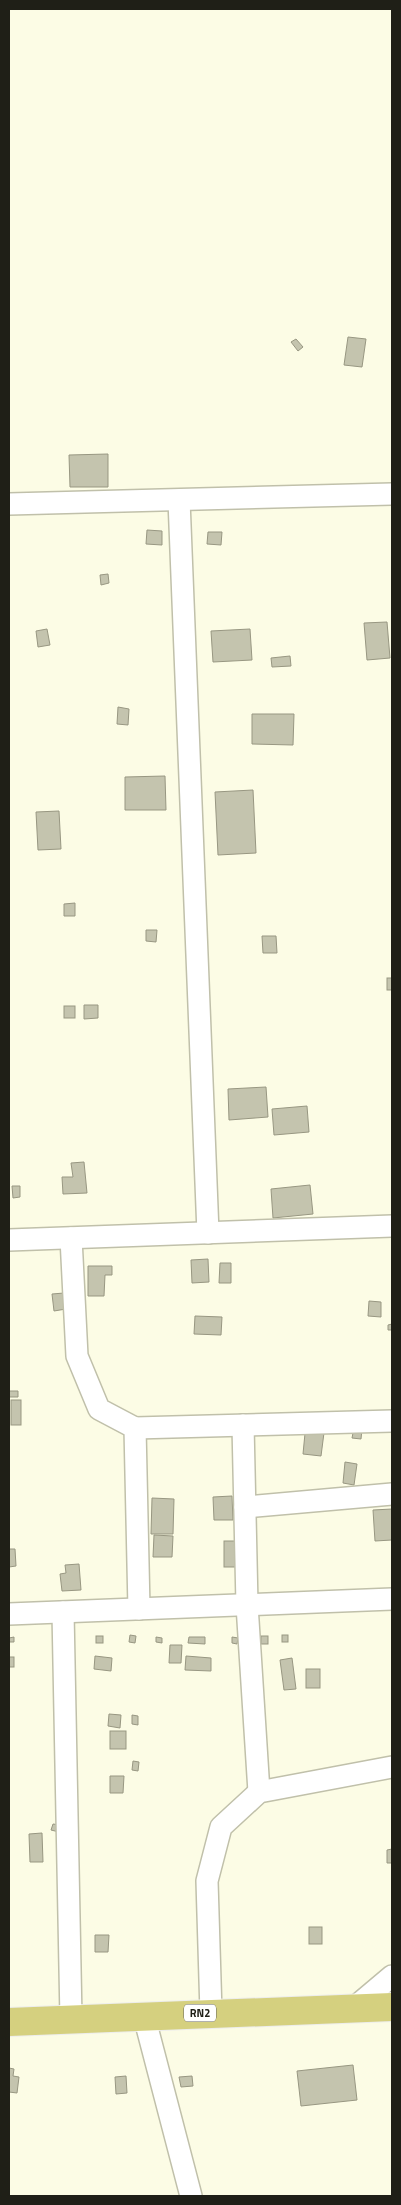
<svg xmlns="http://www.w3.org/2000/svg" width="401" height="2205" viewBox="0 0 401 2205" font-family="'Titillium Web',sans-serif">
  <style>
    .building { fill: #c4c4ae; stroke: #989782 }
    .lines { fill: none; stroke-linecap: round; stroke-linejoin: round }
    .minor-casing { stroke: #c0c0aa; stroke-width: 24 }
    .highway-casing { stroke: #ededec; stroke-width: 30 }
    .minor { stroke: #fff; stroke-width: 21 }
    .highway { stroke: #d5d07f; stroke-width: 28 }
    .labels { text-anchor: middle; stroke-width: 4; stroke-linejoin: round; paint-order: stroke }
    .shield { fill: #fff; stroke: #62625d; stroke-width: 1 }
    .shield-label { font-size: 11px; font-weight: bold; fill: #1f1f17 }
  </style>
  <rect width="100%" height="100%" fill="#fcfce5"/>
  <g class="building">
    <path d="M348 337 366 339 362 367 344 365Z"/>
    <path d="M296 339 303 347 298 351 291 342Z"/>
    <path d="M108 454V487H70L69 455Z"/>
    <path d="M147 530 162 531V545L146 544Z"/>
    <path d="M208 532H222L221 545 207 544Z"/>
    <path d="M108 574 109 583 101 585 100 575Z"/>
    <path d="M387 622 390 658 367 660 364 623Z"/>
    <path d="M47 629 50 645 38 647 36 631Z"/>
    <path d="M250 629 252 660 213 662 211 631Z"/>
    <path d="M290 656 291 666 272 667 271 658Z"/>
    <path d="M118 707 129 709 128 725 117 724Z"/>
    <path d="M252 714H294L293 745 252 744Z"/>
    <path d="M165 776 166 810H125V777Z"/>
    <path d="M253 790 256 853 218 855 215 792Z"/>
    <path d="M59 811 61 849 38 850 36 812Z"/>
    <path d="M75 903V916H64V904Z"/>
    <path d="M146 930H157L156 942 146 941Z"/>
    <path d="M262 936H276L277 953H263Z"/>
    <rect x="387" y="978" width="5" height="12"/>
    <path d="M84 1005H98V1018L84 1019Z"/>
    <rect x="64" y="1006" width="11" height="12"/>
    <path d="M266 1087 268 1117 229 1120 228 1089Z"/>
    <path d="M307 1106 309 1132 274 1135 272 1109Z"/>
    <path d="M84 1162 87 1193 63 1194 62 1177H73L71 1163Z"/>
    <path d="M310 1185 313 1214 273 1218 271 1189Z"/>
    <path d="M12 1186H20V1197L13 1198Z"/>
    <path d="M208 1259 209 1282 192 1283 191 1260Z"/>
    <path d="M220 1263H231V1283H219Z"/>
    <path d="M88 1266H112V1275H105L104 1296H88Z"/>
    <path d="M64 1293 66 1309 54 1311 52 1294Z"/>
    <path d="M369 1301 381 1302V1317L368 1316Z"/>
    <path d="M195 1316 222 1317 221 1335 194 1334Z"/>
    <path d="M392 1324V1330H388V1325Z"/>
    <path d="M9 1391H18V1397H9V1405Z"/>
    <rect x="11" y="1400" width="10" height="25"/>
    <path d="M306 1423 325 1425 321 1456 303 1454Z"/>
    <path d="M354 1428 362 1429 361 1439 352 1438Z"/>
    <path d="M345 1462 357 1464 354 1485 343 1483Z"/>
    <path d="M232 1496 233 1520H214L213 1497Z"/>
    <path d="M152 1498 174 1499 173 1534H151Z"/>
    <path d="M392 1509V1540L375 1541 373 1510Z"/>
    <path d="M154 1535 173 1536 172 1557H153Z"/>
    <rect x="224" y="1541" width="13" height="26"/>
    <path d="M9 1549H15L16 1566 9 1567Z"/>
    <path d="M79 1564 81 1590 62 1591 60 1574 66 1573 65 1565Z"/>
    <path d="M130 1635 136 1636 135 1643 129 1642Z"/>
    <rect x="282" y="1635" width="6" height="7"/>
    <rect x="96" y="1636" width="7" height="7"/>
    <rect x="261" y="1636" width="7" height="8"/>
    <path d="M14 1637V1642H9V1638Z"/>
    <path d="M156 1637 162 1638V1643L156 1642Z"/>
    <path d="M189 1637H205V1644L188 1643Z"/>
    <path d="M232 1637 238 1638 237 1644 232 1643Z"/>
    <path d="M170 1645H182L181 1663H169Z"/>
    <path d="M95 1656 112 1658 111 1671 94 1669Z"/>
    <path d="M186 1656 211 1658V1671L185 1670Z"/>
    <rect x="9" y="1657" width="5" height="10"/>
    <path d="M292 1658 296 1689 284 1690 280 1660Z"/>
    <rect x="306" y="1669" width="14" height="19"/>
    <path d="M109 1714 121 1715 120 1728 108 1726Z"/>
    <path d="M132 1715 138 1716V1725L132 1724Z"/>
    <rect x="110" y="1731" width="16" height="18"/>
    <path d="M133 1761 139 1762 138 1771 132 1770Z"/>
    <path d="M110 1776H124L123 1793H110Z"/>
    <path d="M53 1824 60 1825 59 1832 51 1830Z"/>
    <path d="M42 1833 43 1862H30L29 1834Z"/>
    <path d="M392 1849V1863H387V1850Z"/>
    <rect x="309" y="1927" width="13" height="17"/>
    <path d="M95 1935H109L108 1952H95Z"/>
    <path d="M353 2065 357 2100 301 2106 297 2071Z"/>
    <path d="M9 2068 14 2069 13 2076 19 2077 17 2093 9 2092Z"/>
    <path d="M126 2076 127 2093 116 2094 115 2077Z"/>
    <path d="M192 2076 193 2086 181 2087 179 2077Z"/>
  </g>
  <g class="lines">
    <g class="minor-casing">
      <g id="minor">
        <path d="M179 500 208 1233"/>
        <path d="M9 504 392 494"/>
        <path d="M71 1238 77 1356 99 1409 135 1428 139 1609"/>
        <path d="M9 1240 392 1226"/>
        <path d="M243 1425 247 1605 259 1792"/>
        <path d="M135 1428 392 1421"/>
        <path d="M245 1507 392 1494"/>
        <path d="M63 1612 71 2019"/>
        <path d="M9 1614 392 1599"/>
        <path d="M354 2008 392 1976"/>
        <path d="M211 2013 207 1881 221 1827 259 1792 392 1767"/>
        <path d="M144 2016 191 2196"/>
      </g>
    </g>
    <g class="highway-casing">
      <path id="highway" d="M9 2022 392 2007"/>
    </g>
    <use href="#minor" class="minor"/>
    <use href="#highway" class="highway"/>
  </g>
  <g class="labels">
    <rect class="shield" x="184" y="2004.5" width="32" height="17" rx="4"/>
    <g class="shield-label">
      <text x="200" y="2017">RN2</text>
    </g>
  </g>
  <rect width="401" height="2205" fill="none" stroke="#1f1f17" stroke-width="20"/>
</svg>
